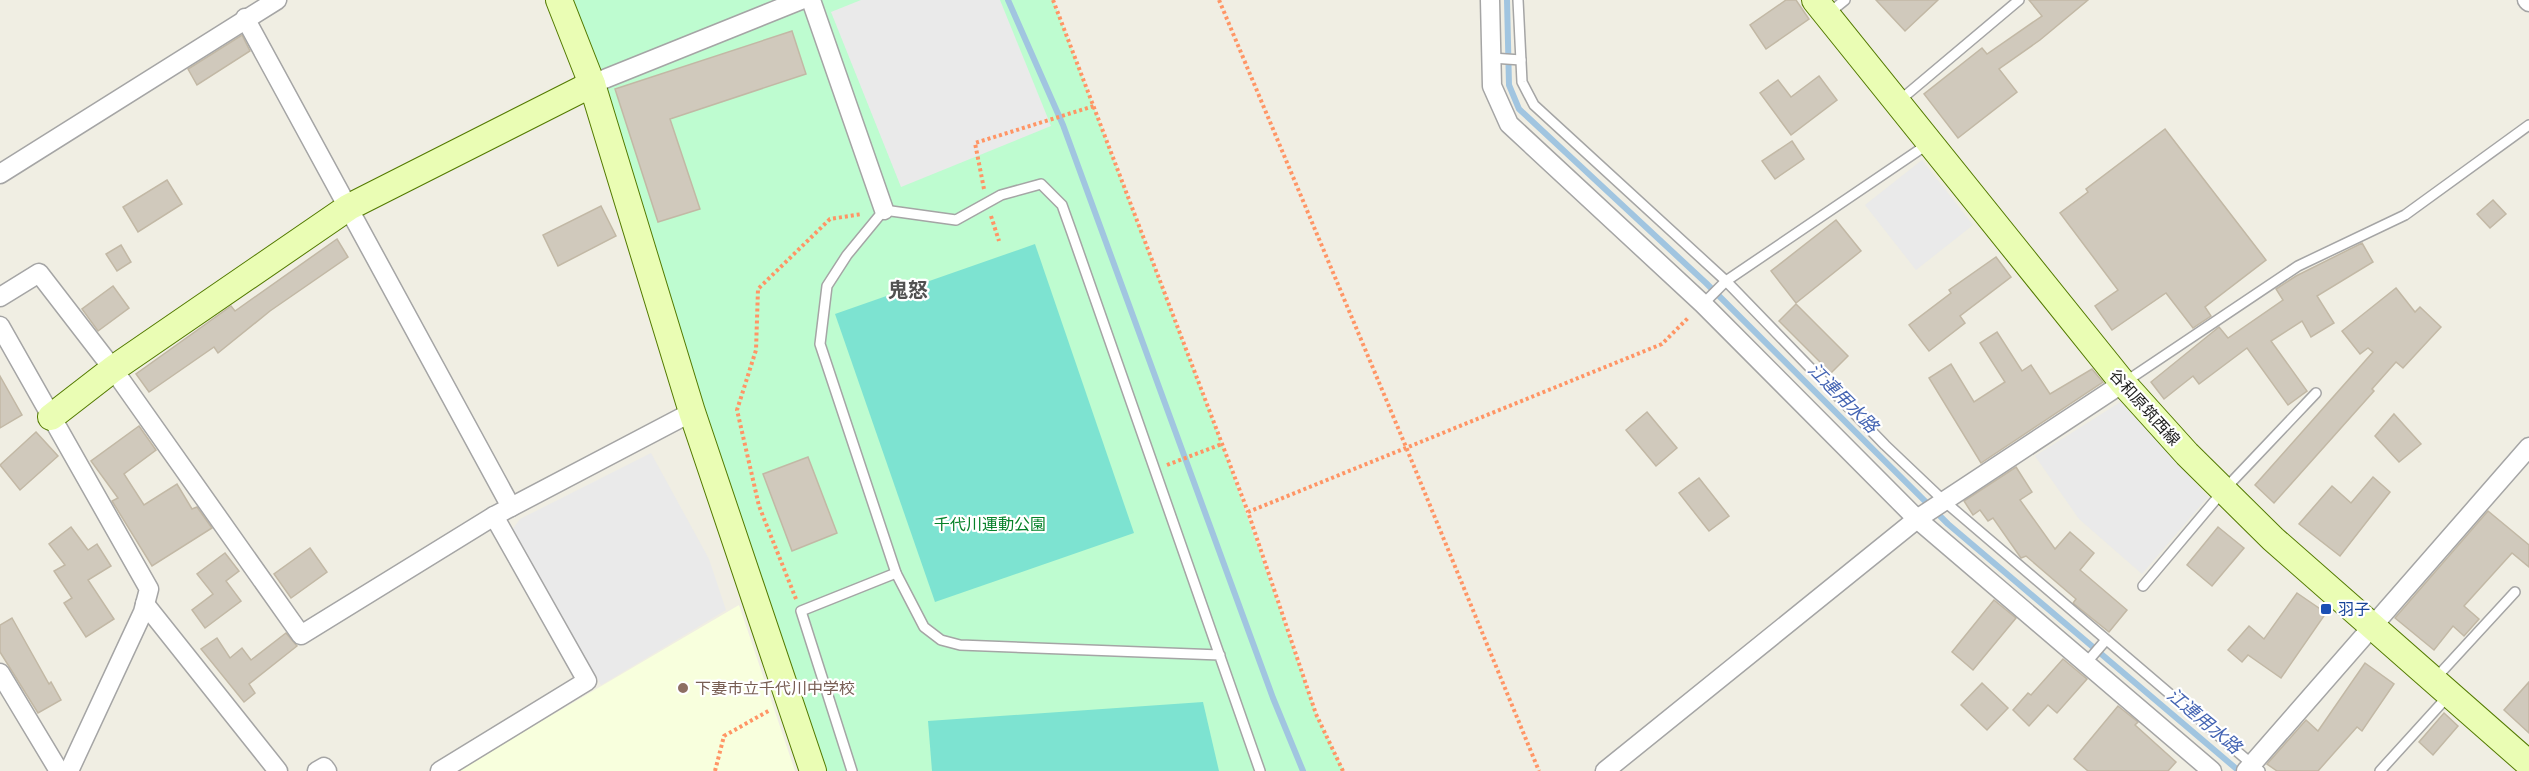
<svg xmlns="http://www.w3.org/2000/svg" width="2529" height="771" viewBox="0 0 2529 771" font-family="Arial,'Noto Sans JP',sans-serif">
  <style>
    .education { fill: #f8ffdd }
    .park { fill: #befcd0 }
    .pitch { fill: #7de3d1 }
    .parking { fill: #eaeaea }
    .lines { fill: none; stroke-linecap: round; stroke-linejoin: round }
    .stream { stroke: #a1c5e0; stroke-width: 6 }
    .building { fill: #d0c9bc; stroke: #c2b8a5; stroke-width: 1.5 }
    .lane-casing { stroke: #a5a5a5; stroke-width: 12 }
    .street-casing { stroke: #a5a5a5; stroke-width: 21 }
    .secondary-casing { stroke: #537a00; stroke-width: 28 }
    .path { stroke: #ff9565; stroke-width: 4; stroke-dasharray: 3 3; stroke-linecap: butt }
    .lane { stroke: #fff; stroke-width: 9 }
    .street { stroke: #fff; stroke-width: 18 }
    .secondary { stroke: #eafdb4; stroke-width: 26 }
    .transit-dot { fill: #1a4fb4; stroke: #fff; stroke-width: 2 }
    .education-dot { fill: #8d6e63; stroke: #fff; stroke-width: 2 }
    .labels { text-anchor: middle; stroke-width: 4.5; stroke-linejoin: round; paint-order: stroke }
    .street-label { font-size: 16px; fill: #1e1e1e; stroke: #fff }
    .park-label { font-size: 16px; fill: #06822a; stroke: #fff }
    .transit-label { font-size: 16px; fill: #164399; stroke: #fff; text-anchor: start }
    .education-label { font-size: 16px; fill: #785e54; stroke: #fff; text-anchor: start }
    .water-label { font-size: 18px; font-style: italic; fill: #4565b3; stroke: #fff }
    .quarter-label { font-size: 20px; font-weight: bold; fill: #515151; stroke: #fff }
  </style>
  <rect width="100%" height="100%" fill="#f0eee3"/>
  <path class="education" d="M739 605 795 771H457Z"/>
  <path class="park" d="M557 0H1053L1222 444 1316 714 1344 771H813Z"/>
  <g class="pitch">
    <path d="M1035 244 1134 533 935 602 835 314Z"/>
    <path d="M1203 702 1219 771H932L928 721Z"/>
  </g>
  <g class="parking">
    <path d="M861 0H1000L1051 126 901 187 831 12Z"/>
    <path d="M1922 160 1973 225 1916 270 1865 205Z"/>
    <path d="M2122 401 2208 497 2142 574 2079 519 2035 456Z"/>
    <path d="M651 453 709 559 726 610 601 685 512 530 520 519Z"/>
  </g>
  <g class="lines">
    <g class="stream">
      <path d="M1008 0 1063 125 1273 698 1303 771"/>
      <path d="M1507 0 1509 85 1519 109 1706 283 1948 524 2239 771"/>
    </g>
  </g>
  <g class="building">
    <path d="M1786 0H1796L1809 19 1766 49 1750 25Z"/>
    <path d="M1876 0H1938L1905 31Z"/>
    <path d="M2029 0H2088L2040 40 1999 69 2017 92 1958 138 1924 94 1982 48 1987 54 2042 16Z"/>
    <path d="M792 31 806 74 670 119 700 209 658 222 615 89Z"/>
    <path d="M242 35 250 51 197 85 188 69Z"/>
    <path d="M1819 76 1837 100 1791 135 1760 93 1778 80 1791 97Z"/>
    <path d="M2165 129 2266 260 2205 307 2211 316 2193 328 2166 293 2112 330 2095 306 2118 290 2060 213 2088 192 2086 189Z"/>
    <path d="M1792 141 1804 159 1775 179 1762 161Z"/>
    <path d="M167 180 182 204 138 232 123 207Z"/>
    <path d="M2493 200 2506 214 2490 228 2477 214Z"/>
    <path d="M601 206 616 236 558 266 543 235Z"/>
    <path d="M1836 220 1861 251 1796 303 1771 271Z"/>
    <path d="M337 239 348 257 270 311 218 353 214 347 149 392 136 374 231 306 235 311Z"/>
    <path d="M2362 243 2373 262 2317 296 2334 323 2311 337 2302 321 2271 341 2307 391 2288 405 2247 348 2199 384 2193 376 2164 399 2151 382 2219 327 2228 338 2283 300 2276 289 2296 276Z"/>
    <path d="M121 245 131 262 117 271 106 254Z"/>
    <path d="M1996 257 2011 277 1960 316 1965 323 1929 351 1909 325 1951 293 1949 290Z"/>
    <path d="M113 286 129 308 98 331 82 309Z"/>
    <path d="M2396 288 2415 312 2420 307 2441 327 2403 368 2396 362 2372 389 2374 391 2274 503 2255 485 2373 352 2368 348 2360 354 2342 331Z"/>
    <path d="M1796 304 1848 356 1831 373 1779 321Z"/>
    <path d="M1997 332 2022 371 2031 365 2050 394 2092 369 2103 382 1981 463 1929 378 1951 364 1974 402 2005 382 1980 343Z"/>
    <path d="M0 376 22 415 0 428Z"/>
    <path d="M1647 412 1677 448 1656 466 1626 430Z"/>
    <path d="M2394 414 2421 444 2399 462 2375 436Z"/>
    <path d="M139 426 156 450 124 474 144 505 177 484 192 509 197 507 212 528 152 566 112 501 118 498 91 461Z"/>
    <path d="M36 432 58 456 20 490 0 465Z"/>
    <path d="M808 457 837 533 792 551 763 474Z"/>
    <path d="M2016 467 2032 492 2020 500 2055 549 2070 532 2094 553 2080 570 2127 610 2109 632 2073 603 2076 599 2026 556 2021 558 1993 518 1988 521 1980 510 1973 515 1964 501Z"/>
    <path d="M2373 477 2390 492 2340 556 2299 524 2332 486 2351 503Z"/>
    <path d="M1699 478 1729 516 1709 531 1679 493Z"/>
    <path d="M2488 511 2529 545V567L2512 553 2464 606 2479 619 2464 636 2453 626 2434 650 2395 618Z"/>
    <path d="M71 527 88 550 97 544 111 566 88 580 114 619 86 637 64 603 72 598 54 571 65 565 49 544Z"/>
    <path d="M2218 527 2244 548 2212 586 2187 565Z"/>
    <path d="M310 548 327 572 291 598 274 574Z"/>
    <path d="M225 553 239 571 226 581 241 601 205 628 192 610 213 594 197 574Z"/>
    <path d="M2297 593 2326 613 2281 678 2248 655 2242 662 2228 650 2249 626 2264 639Z"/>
    <path d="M1994 600 2016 618 1973 670 1952 652Z"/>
    <path d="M12 618 49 684 51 682 61 700 38 713 0 652V625Z"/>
    <path d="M286 633 297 646 249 684 255 693 244 702 201 649 217 638 230 658 242 648 251 660Z"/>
    <path d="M2063 659 2087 679 2057 713 2048 705 2029 726 2013 710 2028 693 2031 695Z"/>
    <path d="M2365 663 2394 684 2362 731 2357 727 2318 771H2277L2267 764 2306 720 2318 731Z"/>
    <path d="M2529 682V733L2504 710Z"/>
    <path d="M1982 683 2008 708 1987 730 1961 705Z"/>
    <path d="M2118 706 2138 722 2135 725 2176 762 2168 771H2088L2074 759Z"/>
    <path d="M2444 713 2458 726 2433 755 2419 742Z"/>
  </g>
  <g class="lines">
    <g class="lane-casing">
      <g id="lane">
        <path d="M1518 0 1522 82 1534 105 1726 281 1885 445 1944 501 2260 771"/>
        <path d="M1829 13 1845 0"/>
        <path d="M1492 58 1521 60"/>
        <path d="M1899 101 2019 0"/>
        <path d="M1703 304 1726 281 1928 144"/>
        <path d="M2125 382 2298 266 2405 215 2529 125"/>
        <path d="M2143 586 2223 491 2316 393"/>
        <path d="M1220 655 960 645 941 640 924 627 896 573 820 344 827 286 847 255 884 210 956 220 1001 195 1041 184 1062 205 1072 233 1260 771"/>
        <path d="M2086 663 2106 640"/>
        <path d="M2434 680 2515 592"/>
        <path d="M852 771 801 611 896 573"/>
        <path d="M2380 771 2449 695"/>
      </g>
    </g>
    <g class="street-casing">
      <g id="street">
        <path d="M811 0 884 210"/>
        <path d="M1490 0 1492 86 1509 124 1703 304 1917 519 2212 771"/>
        <path d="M2527 0 2529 2"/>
        <path d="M245 18 511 507"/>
        <path d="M592 84 801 0"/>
        <path d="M0 174 277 0"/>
        <path d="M0 297 39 273 113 369 301 635 494 516"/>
        <path d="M0 326 149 589 143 612 69 771"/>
        <path d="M145 604 278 771"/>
        <path d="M0 673 59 771"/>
        <path d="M317 771 324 767 327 771"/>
        <path d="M440 771 587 681 494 516 692 412"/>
        <path d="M1605 771 1917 519 2123 383"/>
        <path d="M2246 771 2529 447"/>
      </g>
    </g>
    <g class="secondary-casing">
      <g id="secondary">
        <path d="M559 0 592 84 692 412 813 771"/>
        <path d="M1815 0 2123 383 2187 454 2273 539 2529 764"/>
        <path d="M51 417 113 369 349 207 592 84"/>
      </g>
    </g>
    <g class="path">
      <path d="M1053 0 1248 512"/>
      <path d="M1219 0 1406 447 1539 771"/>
      <path d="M984 189 975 143 1094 106"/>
      <path d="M991 216 999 241"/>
      <path d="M1167 465 1222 444"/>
      <path d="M796 599 759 506 737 410 756 350 758 289 830 219 862 214"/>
      <path d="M715 771 724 736 770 710"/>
      <path d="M1343 771 1316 714 1248 512 1662 344 1689 317"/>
    </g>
    <use href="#lane" class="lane"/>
    <use href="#street" class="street"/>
    <use href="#secondary" class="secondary"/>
  </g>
  <rect class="transit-dot" x="2320" y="603" width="12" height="12" rx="3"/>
  <circle class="education-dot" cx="683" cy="688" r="6"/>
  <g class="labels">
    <g class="street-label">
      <text transform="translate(2145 407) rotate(48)" y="6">谷和原筑西線</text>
    </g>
    <g class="park-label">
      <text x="990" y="530">千代川運動公園</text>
    </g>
    <g class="transit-label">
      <text x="2338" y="615">羽子</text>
    </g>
    <g class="education-label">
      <text x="695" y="694">下妻市立千代川中学校</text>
    </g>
    <g class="water-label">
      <text transform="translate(1843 398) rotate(45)" y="6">江連用水路</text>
      <text transform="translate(2204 721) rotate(40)" y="6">江連用水路</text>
    </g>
    <g class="quarter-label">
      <text x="908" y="297">鬼怒</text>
    </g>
  </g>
</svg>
